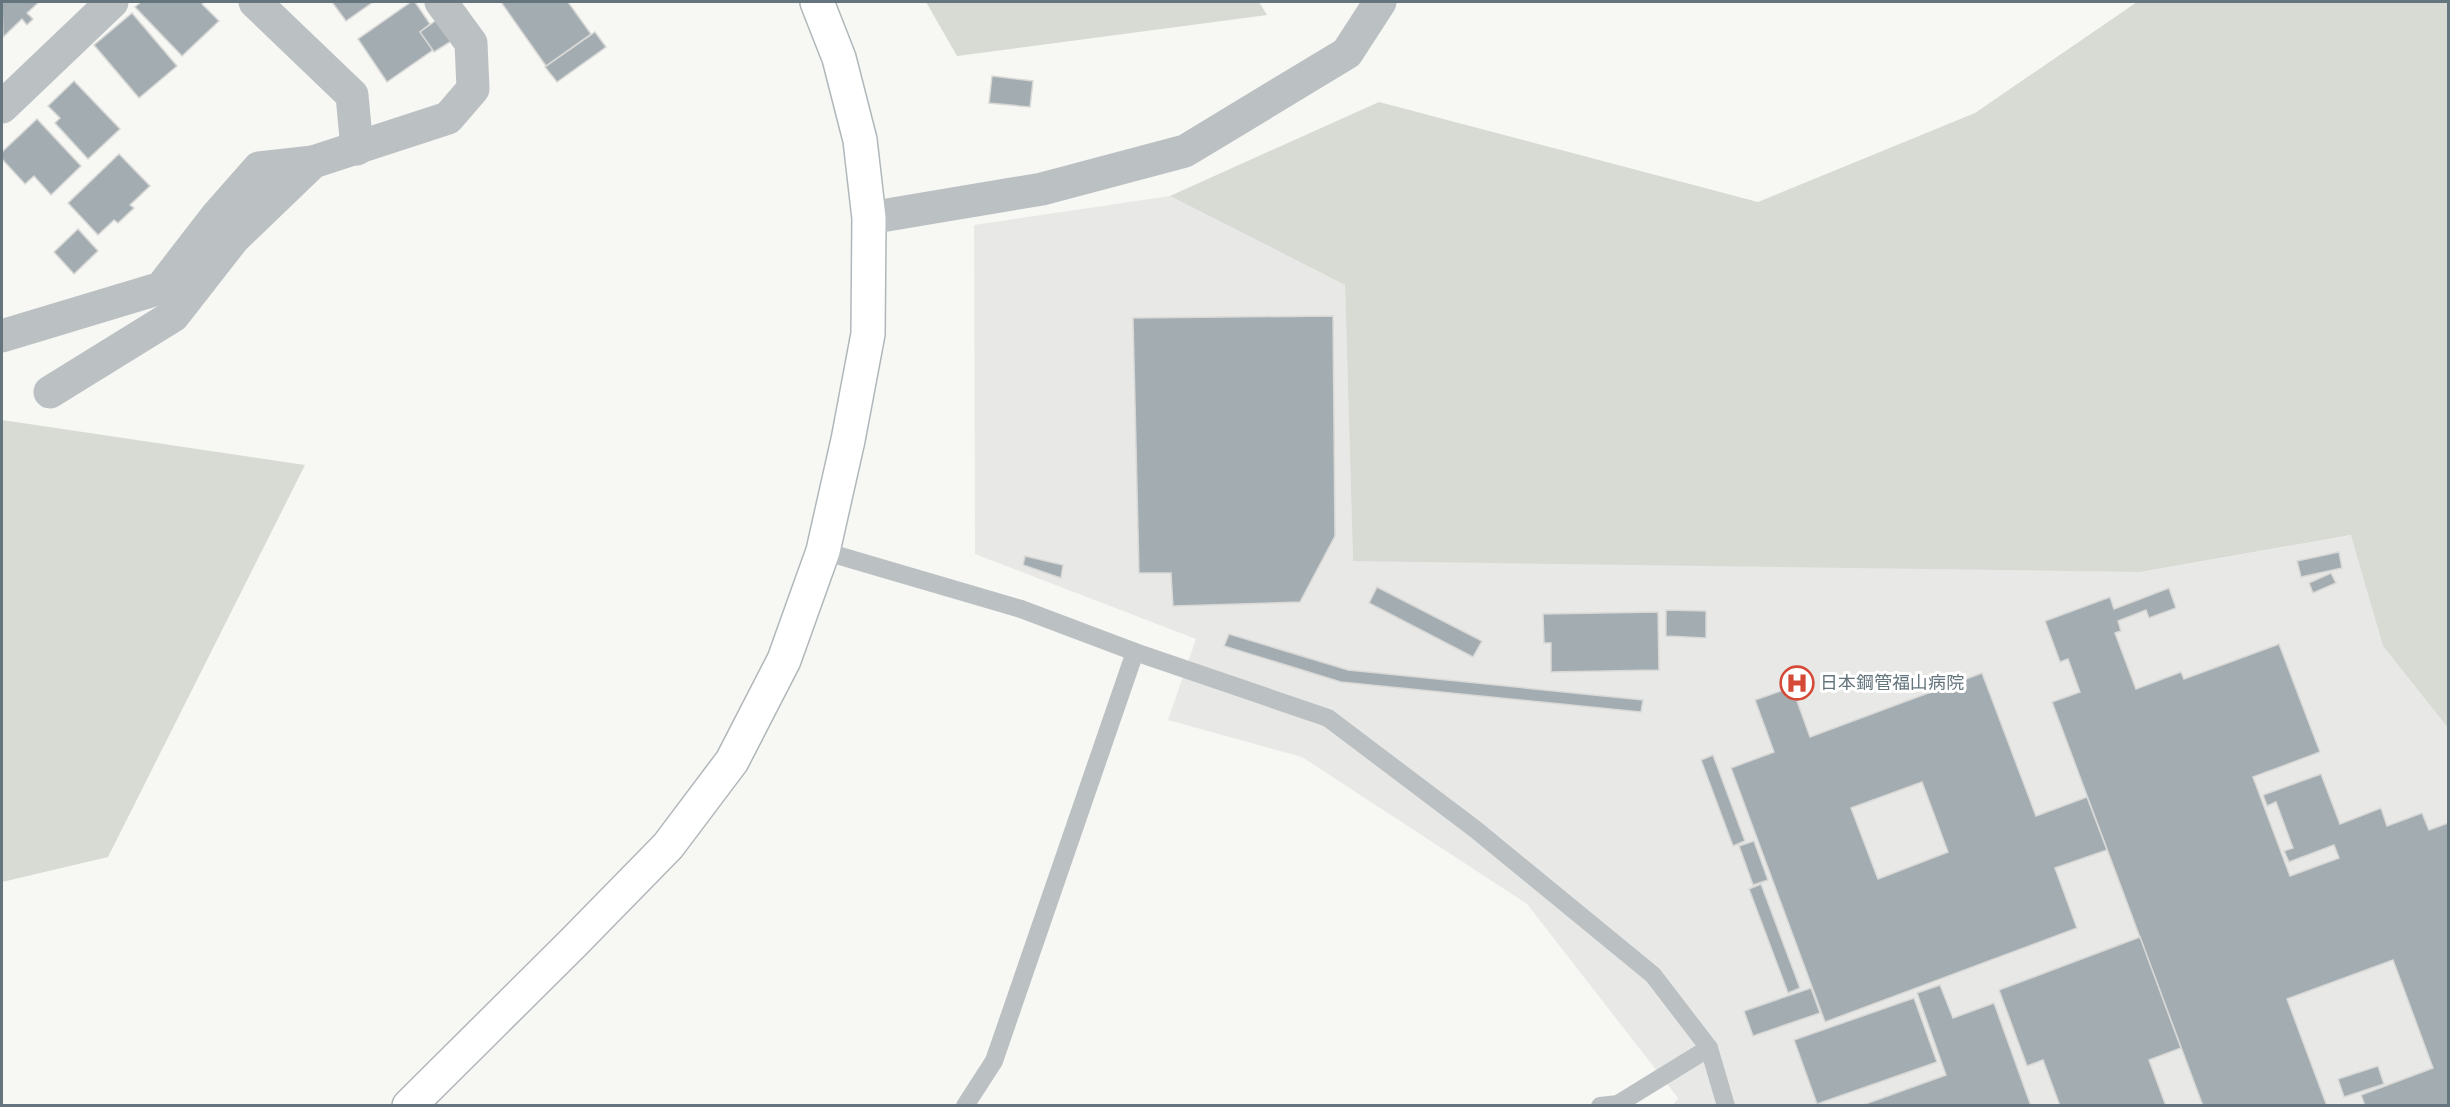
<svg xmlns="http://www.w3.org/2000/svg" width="2450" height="1107" viewBox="0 0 2450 1107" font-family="'Asap Condensed','Noto Sans JP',sans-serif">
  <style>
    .built { fill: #e8e8e7 }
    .green { fill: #d7dbd4 }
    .building { fill: #a3adb1; stroke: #d8d8d7; stroke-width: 1.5; fill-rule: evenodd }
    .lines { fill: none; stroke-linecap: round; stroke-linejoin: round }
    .secondary-casing { stroke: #b0b7ba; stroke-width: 36 }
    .lane { stroke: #bbc1c3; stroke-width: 18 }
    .street { stroke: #bbc1c3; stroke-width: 33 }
    .secondary { stroke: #fff; stroke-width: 33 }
    .labels { text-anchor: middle; stroke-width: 6; stroke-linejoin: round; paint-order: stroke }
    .poi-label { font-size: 18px; fill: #64757d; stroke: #fff; text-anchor: start }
  </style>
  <rect width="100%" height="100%" fill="#f7f7f4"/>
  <path class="built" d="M1170 196 1345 285 1353 560 2140 572 2352 535 2383 646 2448 728V1105H1673L1678 1098 1527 904 1302 757 1168 720 1196 639 975 554 974 225Z"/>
  <g class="green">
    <path d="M926 2H1259L1267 15 957 56Z"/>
    <path d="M2137 2H2448V728L2383 646 2351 535 2140 572 1353 561 1345 285 1170 196 1379 102 1758 202 1975 113Z"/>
    <path d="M2 420 305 465 108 857 2 882Z"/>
  </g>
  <g class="building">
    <path d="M2 2H39L27 13 33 19 27 25 22 19 3 37Z"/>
    <path d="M141 2H204L202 4 219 21 182 56 135 7Z"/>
    <path d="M332 2H373L346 21Z"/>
    <path d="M411 2H415L430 24 420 32 433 50 387 82 358 39Z"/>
    <path d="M501 2H568L591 34 546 66Z"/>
    <path d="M132 13 177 66 139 98 94 45Z"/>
    <path d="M438 19 453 40 434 52 420 32Z"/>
    <path d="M595 32 606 47 557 82 545 67Z"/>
    <path d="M992 76 1033 81 1030 107 989 103Z"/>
    <path d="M74 81 120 129 88 159 55 123 60 118 48 106Z"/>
    <path d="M37 119 81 166 51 195 34 176 25 184 2 159V152Z"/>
    <path d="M119 154 150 186 130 205 134 208 118 223 114 220 98 235 68 203Z"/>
    <path d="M78 229 98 251 74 274 54 252Z"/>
    <path d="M1333 316 1335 536 1300 602 1173 606 1171 573H1139L1133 318Z"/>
    <path d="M2339 552 2342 568 2301 577 2297 561Z"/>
    <path d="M1025 556 1063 565 1061 578 1023 565Z"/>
    <path d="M2331 573 2336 583 2313 593 2309 583Z"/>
    <path d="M1377 587 1482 641 1473 657 1369 603Z"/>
    <path d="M2169 588 2176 608 2149 618 2146 610 2118 621 2121 631 2115 633 2136 689 2181 672 2184 679 2279 644 2320 752 2253 777 2290 876 2339 858 2334 845 2289 862 2284 851 2293 848 2276 802 2267 806 2263 795 2321 774 2340 824 2381 808 2387 826 2422 813 2429 830 2448 823V1106H2365L2361 1095 2433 1068 2393 960 2287 999 2327 1106H2203L2052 702 2080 692 2068 659 2060 662 2045 621 2110 597 2114 609Z"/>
    <path d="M1666 610 1706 611V638L1666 636Z"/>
    <path d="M1658 612 1659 670 1551 672V643H1544L1543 614Z"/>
    <path d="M1229 634 1348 670 1643 700 1641 712 1341 682 1224 646Z"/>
    <path d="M1982 673 2036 816 2087 797 2107 850 2055 868 2077 928 1825 1022 1731 768 1774 752 1755 700 1792 687 1810 737ZM1922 782 1948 852 1878 879 1851 808Z"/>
    <path d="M1713 755 1745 841 1733 846 1701 760Z"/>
    <path d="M1754 841 1768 880 1753 885 1739 846Z"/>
    <path d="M1761 884 1800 988 1788 993 1749 889Z"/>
    <path d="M2140 937 2181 1048 2149 1060 2166 1106H2060L2043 1060 2027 1066 1999 990Z"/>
    <path d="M1940 985 1953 1018 1994 1003 2031 1106H1860L1946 1075 1917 993Z"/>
    <path d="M1811 988 1820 1013 1753 1036 1744 1011Z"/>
    <path d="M1914 998 1937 1062 1817 1104 1794 1040Z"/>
    <path d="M2378 1066 2384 1084 2344 1097 2338 1079Z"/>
  </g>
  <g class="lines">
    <g class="secondary-casing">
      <path id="secondary" d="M409 1106 574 942 668 846 732 761 784 660 823 551 848 440 868 334 869 218 860 140 839 58 817 2"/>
    </g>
    <g class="lane">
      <path d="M823 551 1021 609 1135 652 1328 718 1475 829 1653 975 1709 1048 1726 1106"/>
      <path d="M965 1106 994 1061 1135 652"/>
      <path d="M1600 1106 1618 1104 1709 1048"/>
    </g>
    <g class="street">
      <path d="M255 2 352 95 357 149"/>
      <path d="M2 107 112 2"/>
      <path d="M869 218 1042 189 1185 151 1347 53 1380 2"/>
      <path d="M2 336 161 288 215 218 259 168 313 162"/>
      <path d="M50 392 173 316 234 238 313 162 448 118 473 89 471 43 441 2"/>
    </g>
    <use href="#secondary" class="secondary"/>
  </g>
  <defs>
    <g id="hospital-ring" transform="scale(1.725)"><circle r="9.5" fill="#fff" stroke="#d54a36" stroke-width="1.5"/><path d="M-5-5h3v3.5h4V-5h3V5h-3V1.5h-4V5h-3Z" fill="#d54a36"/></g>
  </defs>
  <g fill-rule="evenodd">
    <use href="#hospital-ring" x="1797" y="683"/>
  </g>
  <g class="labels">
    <g class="poi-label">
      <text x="1820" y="689">日本鋼管福山病院</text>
    </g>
  </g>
  <rect width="2450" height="1107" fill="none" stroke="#64757d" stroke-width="6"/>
</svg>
